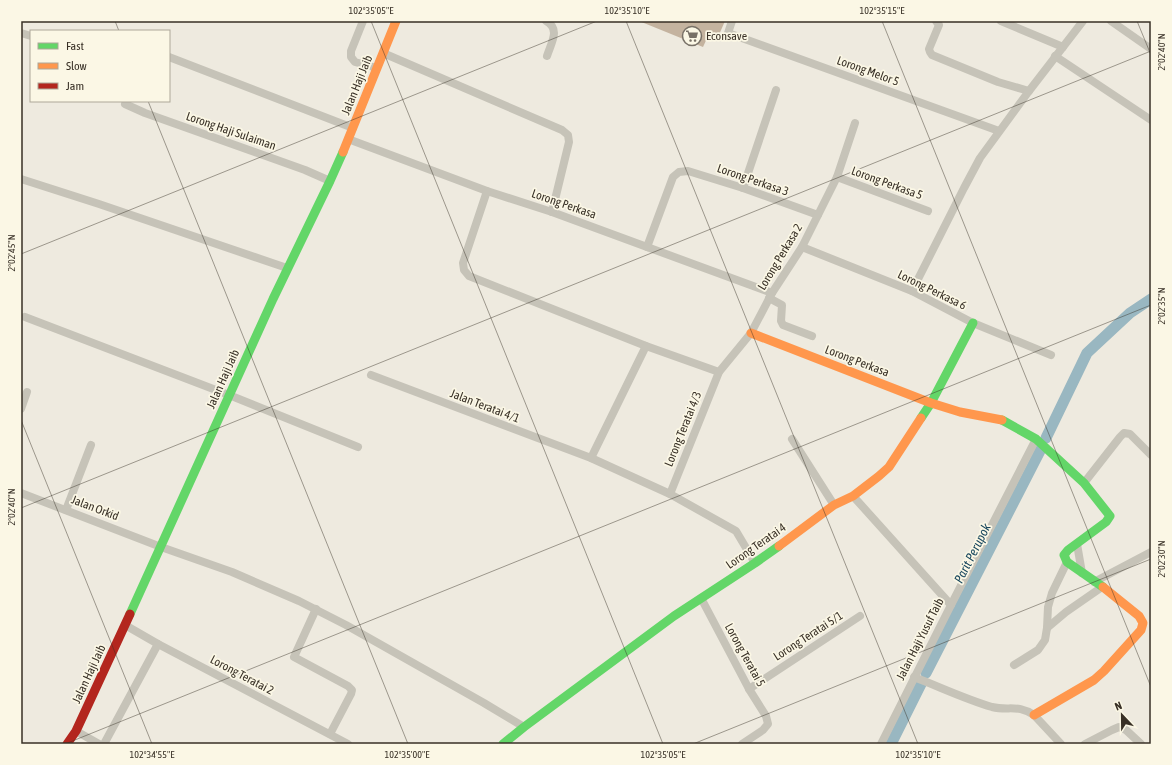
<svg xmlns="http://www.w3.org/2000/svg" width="1172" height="765" viewBox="0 0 1172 765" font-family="'Asap Condensed',sans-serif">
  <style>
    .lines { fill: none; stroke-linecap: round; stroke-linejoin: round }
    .canal { stroke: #99b7c1; stroke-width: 11 }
    .building { fill: #c4b39f }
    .street { stroke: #c6c3b8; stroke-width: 8 }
    .fast { stroke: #63d668; stroke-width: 9 }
    .slow { stroke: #ff974d; stroke-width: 9 }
    .jam { stroke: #b3261e; stroke-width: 9 }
    .ticks { fill: none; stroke: #383026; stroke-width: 1; stroke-opacity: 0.45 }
    .labels { text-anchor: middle; stroke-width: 3.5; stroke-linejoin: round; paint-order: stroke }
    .poi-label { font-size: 12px; fill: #383026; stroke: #fbf7e5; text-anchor: start }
    .street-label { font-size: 12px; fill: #383026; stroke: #fbf7e5 }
    .water-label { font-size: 13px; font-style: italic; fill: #17465d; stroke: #fbf7e5 }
    .neatline { fill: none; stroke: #383026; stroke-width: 1.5 }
    .ticks-label { font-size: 10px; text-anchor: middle; fill: #383026 }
  </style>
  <rect width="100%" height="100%" fill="#eeeadf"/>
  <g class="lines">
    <g class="canal">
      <path d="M1046 438 1087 353 1130 313 1151 299"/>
      <path d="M926 673 1042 447"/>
      <path d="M891 744 922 682"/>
    </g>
  </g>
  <path class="building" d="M639 21H725L718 37 709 34 703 47Z"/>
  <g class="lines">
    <g class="street">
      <path d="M363 21 351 51V57L355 62 377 68"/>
      <path d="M546 21C561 29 551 43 547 56"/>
      <path d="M732 21 728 33 999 131"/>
      <path d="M936 21 939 25 929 49 930 52 932 55 998 82 1029 91"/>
      <path d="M1001 21 1063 47"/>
      <path d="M1111 21 1151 49"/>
      <path d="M21 33 31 36"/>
      <path d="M383 53 562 130 568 135 569 142 552 212"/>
      <path d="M1055 56 1151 120"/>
      <path d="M169 57 353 128"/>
      <path d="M125 104 145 113 305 170 330 181"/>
      <path d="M348 139 487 191 552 212 772 293"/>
      <path d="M837 177 928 211"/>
      <path d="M21 179 99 204 287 268"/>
      <path d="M743 188 776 90"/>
      <path d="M487 191 463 263 464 270 469 276 646 346 719 372"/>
      <path d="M647 247 673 177 679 172 688 171 743 188 818 215"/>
      <path d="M802 247 912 291 973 323 1051 355"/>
      <path d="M912 291 964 188 980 158 1029 91 1083 21"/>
      <path d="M769 298 782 305 781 321 783 325 812 336"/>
      <path d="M25 317 229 395 358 447"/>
      <path d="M371 375 591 458 670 494 736 531 755 563"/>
      <path d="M21 409 27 392"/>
      <path d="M792 439 834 505"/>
      <path d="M591 458 646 346"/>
      <path d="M1084 483 1120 437 1124 433 1130 434 1151 455"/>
      <path d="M21 493 161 547 232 572 299 601 346 625 484 703 524 727"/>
      <path d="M670 494 719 372 751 333 772 293 802 247 837 177 855 123"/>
      <path d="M853 496 951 605"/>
      <path d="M66 510 91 445"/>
      <path d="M1077 544 1082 573"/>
      <path d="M1094 582 1151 552"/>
      <path d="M701 598 749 689 766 716 768 724 763 730 742 744"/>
      <path d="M316 609 294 657 348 686 352 690 351 694 330 734"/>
      <path d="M125 625 158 644 348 744"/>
      <path d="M1047 628 1048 607 1052 593 1067 562"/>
      <path d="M1014 665 1038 650 1045 640 1047 628 1066 612 1102 587"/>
      <path d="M914 677C940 687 965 699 992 707 1009 711 1018 704 1034 715L1061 744"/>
      <path d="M749 689 860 616"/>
      <path d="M76 731 99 744"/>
      <path d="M104 744 158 644"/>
      <path d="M881 744 951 605 1036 439"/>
      <path d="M1085 744 1112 730 1119 727 1126 730 1141 744"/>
    </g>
    <g class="fast">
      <path d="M921 418 931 403 973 323"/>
      <path d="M1002 420 1036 439 1084 483 1110 516 1106 522 1068 550 1064 555 1067 562 1103 587"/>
      <path d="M130 614 273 299 330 181 343 152"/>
      <path d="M503 744 524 727 674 616 755 563 779 546"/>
    </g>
    <g class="slow">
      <path d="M343 152 396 21"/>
      <path d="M751 333 931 403 960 412 1002 420"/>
      <path d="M779 546 834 505 853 496 879 476 889 467 921 418"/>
      <path d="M1034 715 1094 680 1104 671 1141 630 1143 623 1139 616 1103 587"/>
    </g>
    <path class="jam" d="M67 744 76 731 130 614"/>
  </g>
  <path class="ticks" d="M115 21 119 31M371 21 663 744M626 21 918 744M882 21 1151 687M1137 21 1151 55M148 101 408 744M21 254 597 21M21 420 152 744M21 508 1151 51M65 744 1151 305M693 744 1151 559"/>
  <defs>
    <g id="supermarket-ring" transform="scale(1)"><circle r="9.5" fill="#fbf7e5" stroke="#787167" stroke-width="1.5"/><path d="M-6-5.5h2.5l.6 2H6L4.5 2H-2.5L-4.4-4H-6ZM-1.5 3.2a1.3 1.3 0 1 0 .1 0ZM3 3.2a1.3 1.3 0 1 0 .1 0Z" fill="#787167"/></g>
  </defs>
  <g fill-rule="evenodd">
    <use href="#supermarket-ring" x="692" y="36"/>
  </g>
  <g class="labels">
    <g class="poi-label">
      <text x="706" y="40">Econsave</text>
    </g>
    <g class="street-label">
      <text transform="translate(868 71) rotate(20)" y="4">Lorong Melor 5</text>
      <text transform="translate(357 85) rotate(-68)" y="4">Jalan Haji Jaib</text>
      <text transform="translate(231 131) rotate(19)" y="4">Lorong Haji Sulaiman</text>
      <text transform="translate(753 180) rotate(19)" y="4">Lorong Perkasa 3</text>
      <text transform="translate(887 183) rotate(20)" y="4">Lorong Perkasa 5</text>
      <text transform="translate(564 204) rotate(19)" y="4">Lorong Perkasa</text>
      <text transform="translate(780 257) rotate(-59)" y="4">Lorong Perkasa 2</text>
      <text transform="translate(932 290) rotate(26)" y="4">Lorong Perkasa 6</text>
      <text transform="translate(857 361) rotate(21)" y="4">Lorong Perkasa</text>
      <text transform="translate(223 379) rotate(-66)" y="4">Jalan Haji Jaib</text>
      <text transform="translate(485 406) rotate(21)" y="4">Jalan Teratai 4/1</text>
      <text transform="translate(683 429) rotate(-68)" y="4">Lorong Teratai 4/3</text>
      <text transform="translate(95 508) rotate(21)" y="4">Jalan Orkid</text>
      <text transform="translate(756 546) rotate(-35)" y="4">Lorong Teratai 4</text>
      <text transform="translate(808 636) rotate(-33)" y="4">Lorong Teratai 5/1</text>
      <text transform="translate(920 639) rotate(-63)" y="4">Jalan Haji Yusuf Taib</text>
      <text transform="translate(745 655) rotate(61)" y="4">Lorong Teratai 5</text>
      <text transform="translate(89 674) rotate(-65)" y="4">Jalan Haji Jaib</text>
      <text transform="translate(242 675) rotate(28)" y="4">Lorong Teratai 2</text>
    </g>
    <g class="water-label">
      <text transform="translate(972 553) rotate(-63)" y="5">Parit Perupok</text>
    </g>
  </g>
  <rect width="1172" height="765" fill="none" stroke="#fbf7e5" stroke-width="44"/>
  <rect x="30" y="30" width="140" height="72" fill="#fbf7e5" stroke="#ada799"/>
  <rect x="38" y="43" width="20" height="6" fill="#63d668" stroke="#ada799"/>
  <text x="66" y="50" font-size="12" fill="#383026">Fast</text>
  <rect x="38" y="63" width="20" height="6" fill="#ff974d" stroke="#ada799"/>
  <text x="66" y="70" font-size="12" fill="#383026">Slow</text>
  <rect x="38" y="83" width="20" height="6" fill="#b3261e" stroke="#ada799"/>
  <text x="66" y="90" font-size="12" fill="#383026">Jam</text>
  <g transform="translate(1122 715) rotate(338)" stroke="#fbf7e5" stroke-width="3" paint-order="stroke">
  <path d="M0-3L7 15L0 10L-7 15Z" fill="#383026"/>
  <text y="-6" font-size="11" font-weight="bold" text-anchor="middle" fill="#383026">N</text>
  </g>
  <rect x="22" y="22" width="1128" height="721" class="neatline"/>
  <g class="ticks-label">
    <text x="371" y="14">102°35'05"E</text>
    <text x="627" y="14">102°35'10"E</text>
    <text x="882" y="14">102°35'15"E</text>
    <text transform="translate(1161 52) rotate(-90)" y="4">2°02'40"N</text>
    <text transform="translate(11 253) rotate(-90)" y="4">2°02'45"N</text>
    <text transform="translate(1161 306) rotate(-90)" y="4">2°02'35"N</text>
    <text transform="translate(11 507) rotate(-90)" y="4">2°02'40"N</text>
    <text transform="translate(1161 559) rotate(-90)" y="4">2°02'30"N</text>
    <text x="152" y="758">102°34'55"E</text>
    <text x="407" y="758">102°35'00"E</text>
    <text x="663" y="758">102°35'05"E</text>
    <text x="918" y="758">102°35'10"E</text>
  </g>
</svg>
